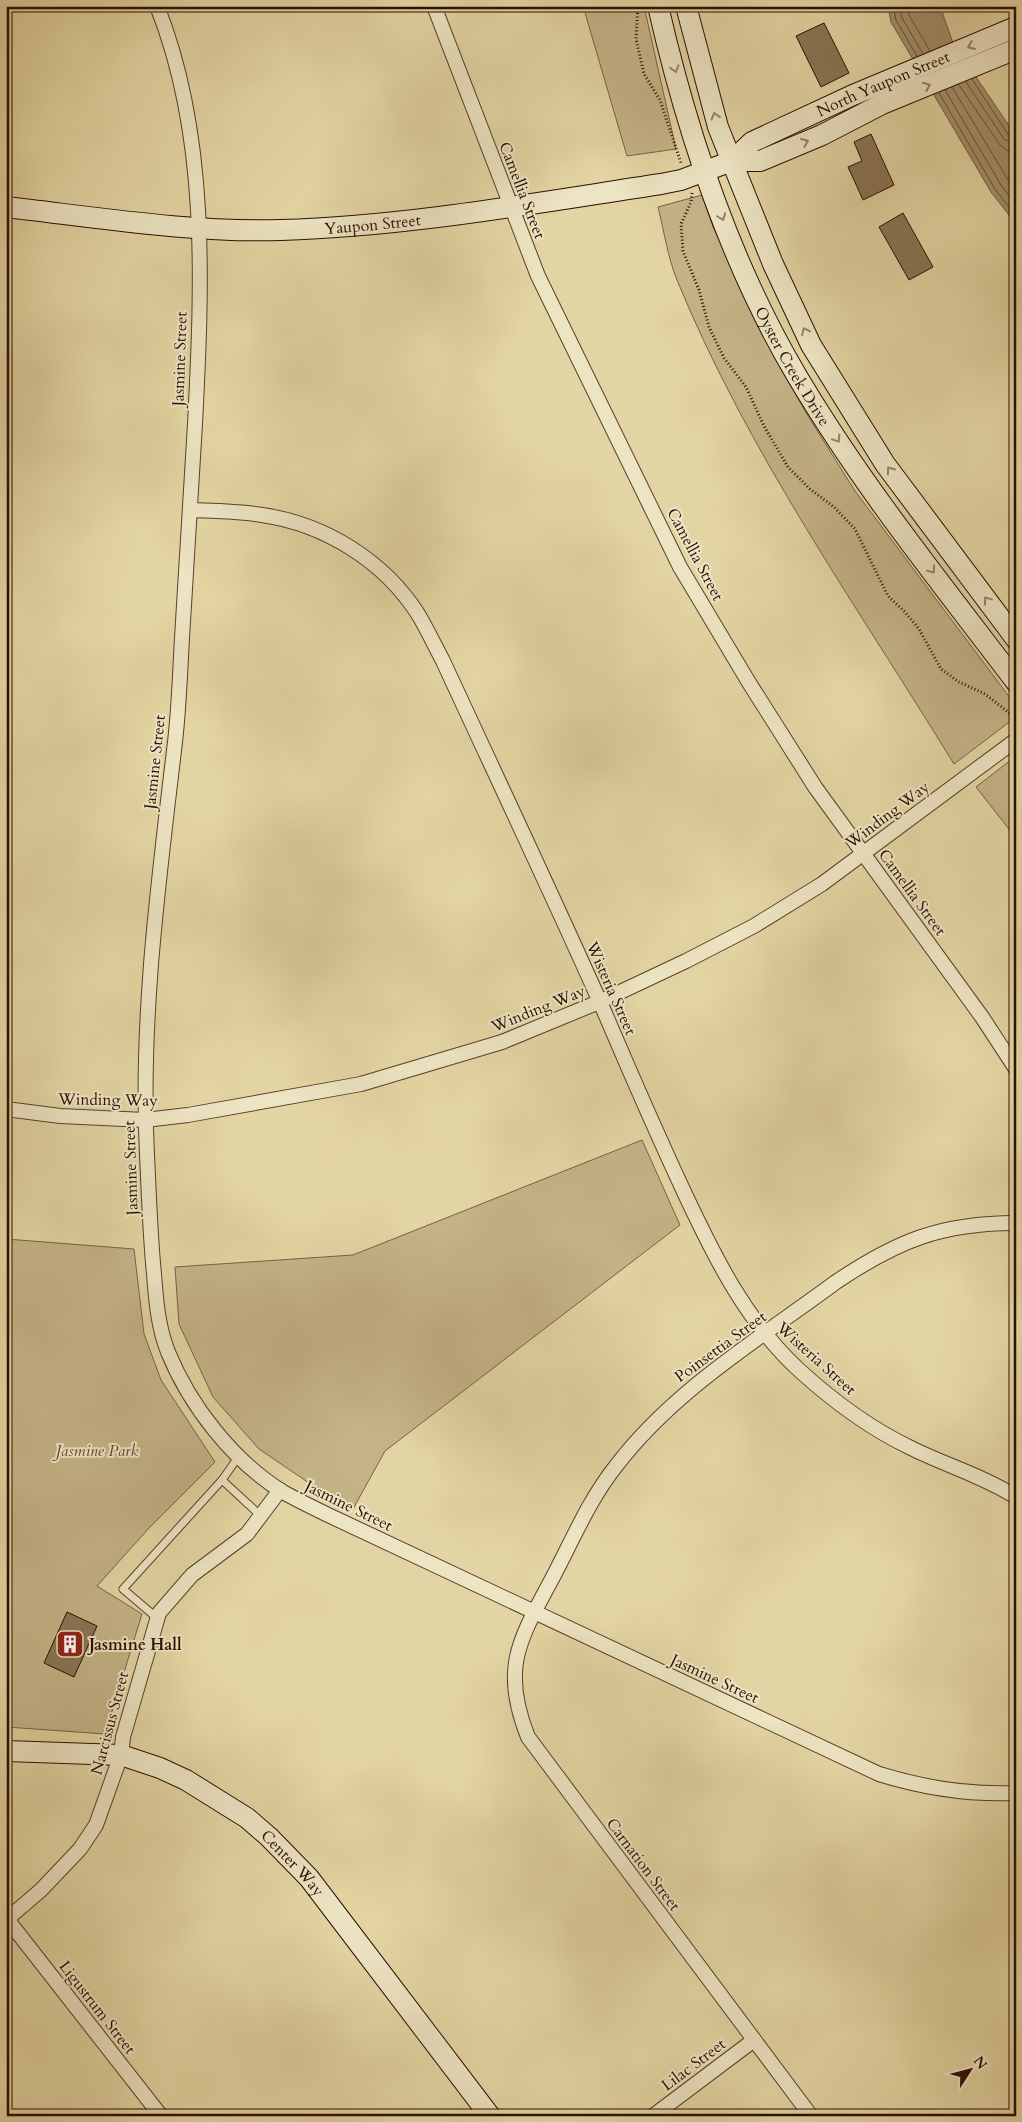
<svg xmlns="http://www.w3.org/2000/svg" width="1022" height="2122" viewBox="0 0 1022 2122" font-family="Cardo,serif">
  <style>
    .green { fill: #c4b387; stroke: #776044 }
    .water { fill: #a4916c; stroke: #735c41 }
    .lines { fill: none; stroke-linecap: round; stroke-linejoin: round }
    .shore { stroke: #674f36; stroke-width: 1 }
    .building { fill: #8a7555; stroke: #2a0d01 }
    .lane-casing { stroke: #583f2a; stroke-width: 9 }
    .street-casing { stroke: #583f2a; stroke-width: 16 }
    .secondary-casing { stroke: #2a0d01; stroke-width: 22 }
    .path { stroke: #2a0d01; stroke-width: 3; stroke-dasharray: 1 2.5; stroke-linecap: butt }
    .lane { stroke: #ede4c3; stroke-width: 7 }
    .street { stroke: #ede4c3; stroke-width: 14 }
    .secondary { stroke: #ede4c3; stroke-width: 20 }
    .oneway { stroke: #95836c }
    .labels { text-anchor: middle; stroke-width: 4; stroke-linejoin: round; paint-order: stroke }
    .street-label { font-size: 16px; fill: #2a0d01; stroke: #ede4c3 }
    .park-label { font-size: 16px; font-style: italic; fill: #604730; stroke: #ede4c3 }
    .poi-label { font-size: 16px; font-weight: bold; fill: #2a0d01; stroke: #ede4c3; text-anchor: start }
  </style>
  <rect width="100%" height="100%" fill="#e3d5a3"/>
  <filter id="stains"><feTurbulence type="fractalNoise" baseFrequency=".004" numOctaves="4"/><feColorMatrix values="0 0 0 0 .2 0 0 0 0 .09 0 0 0 0 .02 0 0 0 .5 -.17"/></filter>
  <radialGradient id="worn" r=".72"><stop offset=".6" stop-color="#630" stop-opacity="0"/><stop offset="1" stop-color="#630" stop-opacity=".3"/></radialGradient>
  <g class="green">
    <path d="M583 6H644L676 149 627 156Z"/>
    <path d="M702 195 713 227 771 351 808 416 855 491 1016 706V717L954 764C857 606 748 453 677 280 668 258 664 231 658 207Z"/>
    <path d="M1016 756V838L976 787Z"/>
    <path d="M642 1140 680 1225 385 1451 353 1509 309 1483 259 1449 213 1397 179 1324 175 1267 353 1255Z"/>
    <path d="M6 1239 134 1249 144 1334 161 1380 215 1462 149 1528 97 1586 142 1614 105 1734 6 1727Z"/>
  </g>
  <path class="water" d="M888 6H940L953 43 1016 136V224L991 192 891 22Z"/>
  <g class="lines">
    <g class="shore">
      <path d="M893 6 896 20 917 56"/>
      <path d="M899 6 902 18 923 54"/>
      <path d="M907 6 909 15 930 51"/>
      <path d="M972 79 1009 136 1016 138"/>
      <path d="M966 82 1004 139 1016 144"/>
      <path d="M959 85 1000 145 1008 151 1016 152"/>
      <path d="M952 87 1016 193"/>
      <path d="M945 90 1001 185 1016 205"/>
      <path d="M939 93 995 189 1016 216"/>
    </g>
  </g>
  <g class="building">
    <path d="M824 23 849 73 821 87 796 36Z"/>
    <path d="M871 134 894 185 863 200 848 167 862 161 854 142Z"/>
    <path d="M903 213 933 267 909 280 879 227Z"/>
    <path d="M67 1612 97 1626 74 1677 44 1663Z"/>
  </g>
  <g class="lines">
    <g class="lane-casing">
      <g id="lane">
        <path d="M239 1456 222 1480 261 1516"/>
        <path d="M157 1618 123 1589 222 1480"/>
      </g>
    </g>
    <g class="street-casing">
      <g id="street">
        <path d="M157 6C209 136 202 286 195 424 191 495 186 567 182 638 180 673 179 708 175 742 159 879 140 1016 147 1155 149 1195 150 1234 154 1274 156 1300 158 1327 168 1352 190 1406 233 1461 283 1492 297 1500 312 1507 326 1514L879 1774C924 1788 968 1795 1016 1793"/>
        <path d="M434 6 538 276 680 567 748 681 815 787 982 1017 1016 1069"/>
        <path d="M190 510C214 511 239 511 262 515 325 524 384 561 418 614 427 629 435 646 443 661 497 778 552 894 604 1011 630 1072 657 1134 685 1194 715 1258 746 1321 799 1370 833 1401 869 1428 911 1448 945 1465 983 1476 1016 1497"/>
        <path d="M6 1109 60 1116 145 1120 188 1115 361 1084 502 1042 599 1002 686 961 754 926 822 884 1016 740"/>
        <path d="M7 1919 161 2116"/>
        <path d="M6 1920 41 1890 80 1849 96 1825 121 1755 123 1737 159 1613 192 1575 247 1534 280 1490"/>
        <path d="M653 2116 754 2040"/>
        <path d="M811 2116 528 1737C500 1667 520 1639 553 1577 573 1539 589 1500 616 1466 674 1390 759 1339 836 1282 897 1241 941 1223 1016 1223"/>
      </g>
    </g>
    <g class="secondary-casing">
      <g id="secondary">
        <path id="s1" d="M658 6C687 133 730 263 797 376 861 484 940 582 1016 682"/>
        <path d="M686 6 718 127 773 264 811 345 885 464 1016 639"/>
        <path id="s2" d="M732 161 752 142 853 95 1016 27"/>
        <path id="s3" d="M6 207C94 217 193 233 281 230 408 226 535 203 661 184L681 180 732 161H760L822 135 882 104 1016 49"/>
        <path id="s4" d="M6 1751 121 1755 160 1768 186 1780 247 1818 269 1837 309 1878 490 2116"/>
      </g>
    </g>
    <g class="path">
      <path d="M638 6 636 39 644 74 660 100 681 163"/>
      <path d="M692 193 691 202 681 224 683 251 699 290 709 327 724 358 746 387 764 426 788 467 810 489 834 507 855 529 888 596 905 612 919 629 941 669 959 682 985 694 1008 712 1016 722"/>
    </g>
    <use href="#lane" class="lane"/>
    <use href="#street" class="street"/>
    <use href="#secondary" class="secondary"/>
  </g>
  <defs><path id="oneway-chevron" d="M-2-3.5L2.5 0L-2 3.5" fill="none" stroke-width="1.6" stroke-linecap="round" stroke-linejoin="round" transform="scale(1.25)"/></defs>
  <g class="oneway">
    <use href="#oneway-chevron" transform="translate(971 46) rotate(157)"/>
    <use href="#oneway-chevron" transform="translate(675 69) rotate(74)"/>
    <use href="#oneway-chevron" transform="translate(927 86) rotate(-22)"/>
    <use href="#oneway-chevron" transform="translate(715 116) rotate(-107)"/>
    <use href="#oneway-chevron" transform="translate(805 142) rotate(-23)"/>
    <use href="#oneway-chevron" transform="translate(722 217) rotate(69)"/>
    <use href="#oneway-chevron" transform="translate(805 331) rotate(-115)"/>
    <use href="#oneway-chevron" transform="translate(837 439) rotate(58)"/>
    <use href="#oneway-chevron" transform="translate(890 470) rotate(-126)"/>
    <use href="#oneway-chevron" transform="translate(932 570) rotate(53)"/>
    <use href="#oneway-chevron" transform="translate(987 600) rotate(-127)"/>
  </g>
  <defs>
    <g id="building-square" transform="scale(1.4375)"><rect x="-9" y="-9" width="18" height="18" rx="4" fill="#8f2418" stroke="#ede4c3"/><path d="M-4-6H4V6H1V3H-1V6H-4ZM-2.5-4.3h1.7v1.8h-1.7ZM.8-4.3h1.7v1.8H.8ZM-2.5-1h1.7V.8h-1.7ZM.8-1h1.7V.8H.8Z" fill="#fff"/></g>
  </defs>
  <g fill-rule="evenodd">
    <use href="#building-square" x="70" y="1644"/>
  </g>
  <g class="labels">
    <g class="street-label">
      <text dy="6" stroke="none"><textPath href="#s2" startOffset="171">North Yaupon Street</textPath></text>
      <text transform="translate(523 190) rotate(69)" y="6">Camellia Street</text>
      <text dy="6" stroke="none"><textPath href="#s3" startOffset="368">Yaupon Street</textPath></text>
      <text transform="translate(179 359) rotate(-88)" y="6">Jasmine Street</text>
      <text dy="6" stroke="none"><textPath href="#s1" startOffset="386">Oyster Creek Drive</textPath></text>
      <text transform="translate(696 554) rotate(62)" y="6">Camellia Street</text>
      <text transform="translate(154 762) rotate(-84)" y="6">Jasmine Street</text>
      <text transform="translate(887 814) rotate(-37)" y="6">Winding Way</text>
      <text transform="translate(913 892) rotate(54)" y="6">Camellia Street</text>
      <text transform="translate(612 988) rotate(66)" y="6">Wisteria Street</text>
      <text transform="translate(538 1008) rotate(-22)" y="6">Winding Way</text>
      <text transform="translate(108 1099) rotate(1)" y="6">Winding Way</text>
      <text transform="translate(130 1168) rotate(-92)" y="6">Jasmine Street</text>
      <text transform="translate(720 1346) rotate(-36)" y="6">Poinsettia Street</text>
      <text transform="translate(817 1358) rotate(42)" y="6">Wisteria Street</text>
      <text transform="translate(349 1505) rotate(26)" y="6">Jasmine Street</text>
      <text transform="translate(715 1678) rotate(25)" y="6">Jasmine Street</text>
      <text transform="translate(109 1723) rotate(-75)" y="6">Narcissus Street</text>
      <text dy="6" stroke="none"><textPath href="#s4" startOffset="321">Center Way</textPath></text>
      <text transform="translate(644 1864) rotate(53)" y="6">Carnation Street</text>
      <text transform="translate(98 2007) rotate(52)" y="6">Ligustrum Street</text>
      <text transform="translate(693 2064) rotate(-37)" y="6">Lilac Street</text>
    </g>
    <g class="park-label">
      <text x="97" y="1456">Jasmine Park</text>
    </g>
    <g class="poi-label">
      <text x="89" y="1650">Jasmine Hall</text>
    </g>
  </g>
  <rect width="1022" height="2122" fill="none" stroke="#e3d5a3" stroke-width="25"/>
  <rect x="8" y="8" width="1007" height="2107" fill="none" stroke="#2a0d01" stroke-width="2.5"/>
  <rect x="12" y="12" width="997" height="2097" fill="none" stroke="#2a0d01"/>
  <g transform="translate(970 2070) rotate(54)" stroke="#ede4c3" stroke-width="4" paint-order="stroke">
  <path d="M0-4L9 19L0 12L-9 19Z" fill="#2a0d01"/>
  <text y="-8" font-size="14" font-weight="bold" text-anchor="middle" fill="#2a0d01">N</text>
  </g>
  <rect width="100%" height="100%" filter="url(#stains)"/>
  <rect width="100%" height="100%" fill="url(#worn)"/>
</svg>
